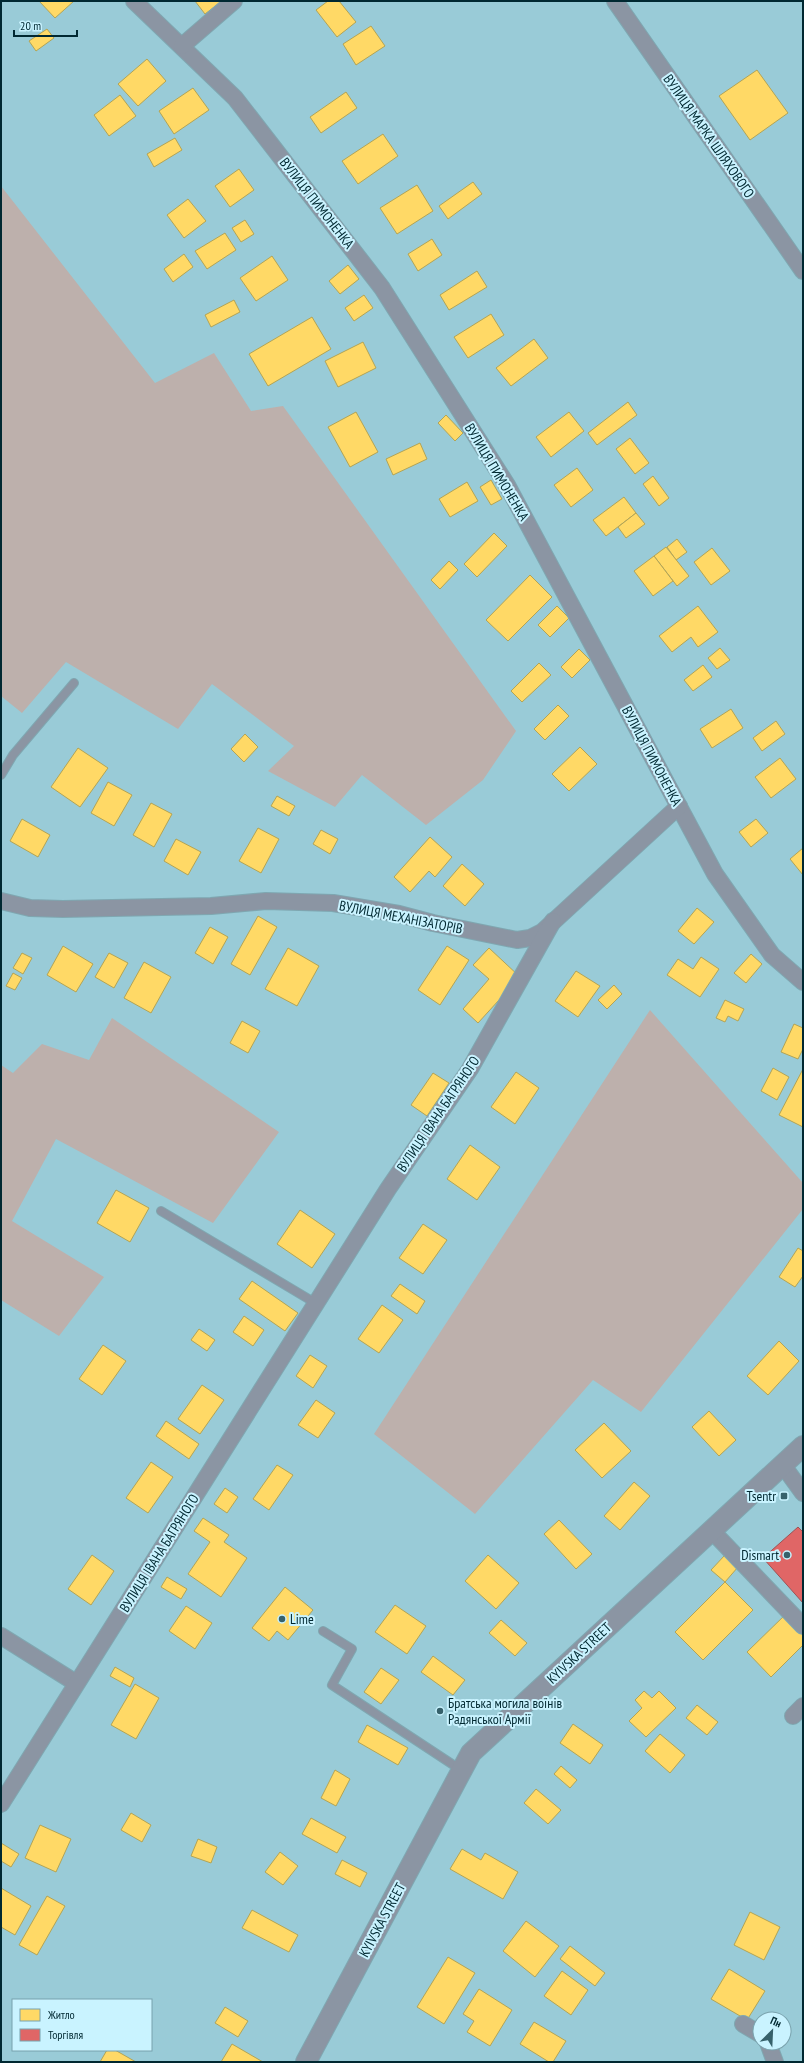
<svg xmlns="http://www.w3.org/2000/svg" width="804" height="2063" viewBox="0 0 804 2063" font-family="'PT Sans Narrow',sans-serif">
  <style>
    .green { fill: #bdb0ac }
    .homes { fill: #ffd966; stroke: #b2a456 }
    .shops { fill: #e06666; stroke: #9d5356 }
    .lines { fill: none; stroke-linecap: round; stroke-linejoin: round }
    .service-casing { stroke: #7fa7b1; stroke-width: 10 }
    .minor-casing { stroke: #7fa7b1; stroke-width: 18 }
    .tertiary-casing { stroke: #7fa7b1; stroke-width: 22 }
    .service { stroke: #8b95a3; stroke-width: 8 }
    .minor { stroke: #8b95a3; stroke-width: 16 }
    .tertiary { stroke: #8b95a3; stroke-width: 20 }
    .poi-dot { fill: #36616b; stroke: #c9f3ff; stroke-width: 1.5 }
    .labels { text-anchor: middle; stroke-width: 4; stroke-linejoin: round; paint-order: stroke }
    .street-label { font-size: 14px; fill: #002831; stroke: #c9f3ff }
    .poi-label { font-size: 14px; fill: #002831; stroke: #c9f3ff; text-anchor: end }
  </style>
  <rect width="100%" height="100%" fill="#99cbd7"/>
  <g class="green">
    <path d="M1 186 155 383 214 353 251 411 283 406 516 731 483 780 426 825 362 775 335 807 268 771 294 746 212 684 178 729 66 662 22 713 1 696Z"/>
    <path d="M650 1010 803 1183V1209L641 1412 593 1380 475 1514 374 1434Z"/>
    <path d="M112 1018 279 1132 213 1223 56 1139 12 1221 104 1277 59 1336 1 1300V1065L13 1073 42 1044 89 1060Z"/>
  </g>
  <g class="homes">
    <path d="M39 1H74L55 18Z"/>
    <path d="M195 1H222L205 14Z"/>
    <path d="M328 1H339L356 22 337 37 316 10Z"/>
    <path d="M371 26 385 46 356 65 343 44Z"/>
    <path d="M47 29 54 38 36 51 29 41Z"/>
    <path d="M147 59 166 81 138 106 118 84Z"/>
    <path d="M757 70 788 113 750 140 719 96Z"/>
    <path d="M193 88 209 110 174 134 159 111Z"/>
    <path d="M346 92 357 108 321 133 310 117Z"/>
    <path d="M120 95 136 116 109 136 94 115Z"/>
    <path d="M383 134 398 156 358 184 342 161Z"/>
    <path d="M175 138 182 150 154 167 147 154Z"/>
    <path d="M239 169 254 190 230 207 215 186Z"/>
    <path d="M473 182 482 194 448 219 439 206Z"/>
    <path d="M417 185 433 211 397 234 380 208Z"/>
    <path d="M188 199 206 221 184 238 167 215Z"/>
    <path d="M245 220 254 234 241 242 232 228Z"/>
    <path d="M225 233 236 250 207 269 195 251Z"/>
    <path d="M432 239 442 255 418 271 408 254Z"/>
    <path d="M184 254 193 267 173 282 164 269Z"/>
    <path d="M272 256 288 280 256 301 240 278Z"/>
    <path d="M348 265 359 279 340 294 329 281Z"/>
    <path d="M477 271 487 287 449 310 440 295Z"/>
    <path d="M364 295 373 308 354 321 345 308Z"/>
    <path d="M234 300 240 312 211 327 205 315Z"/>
    <path d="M491 314 504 335 468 358 454 337Z"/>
    <path d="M312 317 331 349 268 386 249 354Z"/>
    <path d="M534 339 548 358 511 386 496 368Z"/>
    <path d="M363 342 376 368 338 387 325 361Z"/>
    <path d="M628 402 637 415 597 445 588 433Z"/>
    <path d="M356 412 378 452 350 467 328 427Z"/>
    <path d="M569 412 584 431 551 457 536 437Z"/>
    <path d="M446 415 463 433 455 441 438 423Z"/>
    <path d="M630 438 649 463 635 474 616 449Z"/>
    <path d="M420 443 427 459 393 475 386 459Z"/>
    <path d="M577 468 593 490 571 507 554 485Z"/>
    <path d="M653 476 669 498 659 506 643 484Z"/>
    <path d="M491 480 502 499 491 505 480 487Z"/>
    <path d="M467 482 478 501 450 517 439 499Z"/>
    <path d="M624 497 636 513 606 536 593 520Z"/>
    <path d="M636 513 645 524 626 538 618 527Z"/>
    <path d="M494 533 507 546 477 577 464 564Z"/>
    <path d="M677 539 687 552 676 560 667 547Z"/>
    <path d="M666 547 689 576 677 586 654 556Z"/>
    <path d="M712 548 730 571 711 585 694 562Z"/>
    <path d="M654 556 673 581 653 596 634 571Z"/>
    <path d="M449 561 458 570 440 589 431 580Z"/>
    <path d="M530 575 552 597 508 641 486 620Z"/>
    <path d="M557 606 569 618 550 637 538 625Z"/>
    <path d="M698 606 718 632 698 647 691 637 672 652 659 636Z"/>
    <path d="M720 648 730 660 717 669 708 658Z"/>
    <path d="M579 649 590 660 572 678 561 667Z"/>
    <path d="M539 663 551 675 522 702 511 691Z"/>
    <path d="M703 665 712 677 693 691 684 680Z"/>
    <path d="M558 705 569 716 545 740 534 729Z"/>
    <path d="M731 709 743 728 712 748 700 729Z"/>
    <path d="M776 721 785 734 762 751 753 738Z"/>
    <path d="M245 734 258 747 244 762 231 749Z"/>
    <path d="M580 747 597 764 569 791 552 774Z"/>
    <path d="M78 748 108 768 80 807 51 787Z"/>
    <path d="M780 758 796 779 771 798 755 777Z"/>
    <path d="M108 782 132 795 114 826 91 813Z"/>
    <path d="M277 796 295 806 289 816 271 806Z"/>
    <path d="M151 803 172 814 154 847 133 835Z"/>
    <path d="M22 819 50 835 38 857 10 841Z"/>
    <path d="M756 819 768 833 751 847 739 832Z"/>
    <path d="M258 828 279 839 261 873 239 861Z"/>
    <path d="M321 830 338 839 330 854 313 844Z"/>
    <path d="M430 837 452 857 435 877 429 871 410 892 394 877Z"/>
    <path d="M176 839 201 852 188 875 164 861Z"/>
    <path d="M803 848V875L790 859Z"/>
    <path d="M462 864 484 884 465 906 443 886Z"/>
    <path d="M697 908 714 922 694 944 678 931Z"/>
    <path d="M258 916 277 927 250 975 231 964Z"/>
    <path d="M210 927 228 937 213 964 195 953Z"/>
    <path d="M63 946 93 964 76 992 47 975Z"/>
    <path d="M447 946 469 960 440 1005 418 990Z"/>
    <path d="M288 948 319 966 297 1006 265 989Z"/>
    <path d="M489 948 520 977 478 1023 463 1009 489 979 473 965Z"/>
    <path d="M22 953 32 958 23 974 13 968Z"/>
    <path d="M109 953 128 963 114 988 95 977Z"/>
    <path d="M751 954 762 964 746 983 734 973Z"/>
    <path d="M701 957 719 969 700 997 667 975 678 959 693 969Z"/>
    <path d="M144 962 171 977 151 1013 124 998Z"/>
    <path d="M576 971 600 986 578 1017 555 1001Z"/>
    <path d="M13 973 22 978 15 990 6 986Z"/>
    <path d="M614 985 622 994 607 1009 598 1000Z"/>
    <path d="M725 1000 744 1009 738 1021 728 1016 725 1022 716 1018Z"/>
    <path d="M242 1021 260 1031 248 1053 230 1043Z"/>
    <path d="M794 1024 803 1028V1049L798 1059 781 1052Z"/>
    <path d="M773 1068 789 1077 777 1100 761 1091Z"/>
    <path d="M803 1069V1127L779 1115Z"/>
    <path d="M516 1072 539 1088 515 1124 491 1107Z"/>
    <path d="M433 1073 449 1083 427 1116 411 1105Z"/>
    <path d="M470 1145 500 1167 477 1200 447 1179Z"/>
    <path d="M116 1190 149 1208 130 1242 97 1223Z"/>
    <path d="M300 1210 335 1234 312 1268 277 1244Z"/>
    <path d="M423 1224 447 1240 423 1274 399 1258Z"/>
    <path d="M798 1248 803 1251V1276L795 1287 779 1277Z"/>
    <path d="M252 1281 298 1313 285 1331 239 1299Z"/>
    <path d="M400 1284 425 1301 417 1314 391 1296Z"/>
    <path d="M382 1305 403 1320 379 1353 358 1339Z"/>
    <path d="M244 1316 264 1330 253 1346 233 1332Z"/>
    <path d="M199 1329 215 1340 207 1351 191 1340Z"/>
    <path d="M779 1341 799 1361 768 1395 747 1376Z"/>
    <path d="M103 1345 126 1361 102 1395 79 1379Z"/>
    <path d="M310 1355 327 1366 313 1388 296 1376Z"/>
    <path d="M202 1385 224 1400 200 1434 178 1419Z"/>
    <path d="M316 1400 335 1413 318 1438 298 1425Z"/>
    <path d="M709 1411 736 1440 719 1456 692 1427Z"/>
    <path d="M166 1421 199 1444 189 1459 156 1436Z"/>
    <path d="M604 1423 631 1451 602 1478 575 1450Z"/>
    <path d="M151 1462 173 1477 148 1513 126 1498Z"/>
    <path d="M277 1465 293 1475 269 1510 253 1499Z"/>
    <path d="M634 1482 650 1496 620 1530 604 1516Z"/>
    <path d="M225 1488 238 1497 227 1513 214 1504Z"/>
    <path d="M203 1518 229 1535 224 1542 247 1558 221 1597 188 1574 210 1542 194 1531Z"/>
    <path d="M559 1520 592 1554 576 1569 544 1534Z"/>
    <path d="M92 1555 114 1571 91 1605 68 1589Z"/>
    <path d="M488 1555 519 1583 496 1609 465 1581Z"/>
    <path d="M725 1555 738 1567 725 1582 711 1570Z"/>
    <path d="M167 1577 187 1589 181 1599 161 1587Z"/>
    <path d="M725 1582 753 1610 703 1660 675 1632Z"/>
    <path d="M285 1587 313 1610 288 1640 277 1631 269 1641 252 1628Z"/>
    <path d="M395 1605 426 1626 407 1654 375 1632Z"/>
    <path d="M186 1606 212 1623 195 1649 169 1631Z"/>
    <path d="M787 1613 803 1629V1645L771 1677 747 1652Z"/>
    <path d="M501 1620 527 1643 515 1656 489 1633Z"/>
    <path d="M433 1656 465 1680 453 1695 421 1672Z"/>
    <path d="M115 1667 134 1678 130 1687 110 1676Z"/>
    <path d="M381 1668 399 1680 381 1704 364 1692Z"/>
    <path d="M135 1684 159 1698 136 1739 111 1725Z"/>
    <path d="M644 1691 652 1698 659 1691 676 1708 646 1737 629 1721 642 1708 635 1700Z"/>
    <path d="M697 1705 718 1722 707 1735 686 1718Z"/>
    <path d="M573 1724 603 1745 590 1764 560 1743Z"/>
    <path d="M367 1725 408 1748 398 1765 358 1742Z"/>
    <path d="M660 1734 685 1755 670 1773 645 1751Z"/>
    <path d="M561 1766 577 1780 570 1788 554 1774Z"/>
    <path d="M335 1770 350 1779 336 1806 321 1798Z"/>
    <path d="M536 1789 561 1810 548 1824 524 1803Z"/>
    <path d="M131 1813 151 1825 142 1842 121 1830Z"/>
    <path d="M311 1818 346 1837 337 1853 302 1834Z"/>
    <path d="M40 1825 71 1839 56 1872 25 1858Z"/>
    <path d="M198 1839 217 1847 211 1863 191 1856Z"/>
    <path d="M1 1843 19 1854 11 1867 1 1861Z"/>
    <path d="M462 1849 481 1860 485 1853 518 1872 503 1899 450 1869Z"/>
    <path d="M280 1852 298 1866 283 1885 265 1872Z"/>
    <path d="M342 1860 367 1873 360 1887 335 1874Z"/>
    <path d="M1 1888 31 1906 15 1935 1 1927Z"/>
    <path d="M47 1896 65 1906 37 1955 19 1945Z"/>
    <path d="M252 1910 298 1935 289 1952 242 1928Z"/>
    <path d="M750 1912 780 1927 764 1960 734 1945Z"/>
    <path d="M526 1921 559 1946 535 1977 503 1951Z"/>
    <path d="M570 1946 605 1973 595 1986 560 1959Z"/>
    <path d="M448 1957 475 1973 444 2024 417 2007Z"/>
    <path d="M729 1969 765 1991 747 2020 711 1999Z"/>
    <path d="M562 1971 588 1990 571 2015 544 1996Z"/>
    <path d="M479 1989 512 2010 490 2046 467 2032 474 2021 463 2014Z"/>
    <path d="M225 2007 248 2021 238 2037 215 2023Z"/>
    <path d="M534 2022 566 2041 553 2062H549L520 2044Z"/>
    <path d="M232 2044 263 2062H221Z"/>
    <path d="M107 2050H115L136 2062H100Z"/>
  </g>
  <path class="shops" d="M798 1527 803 1532V1603L763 1558Z"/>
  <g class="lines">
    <g class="service-casing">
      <g id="service">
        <path d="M1 775 13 755 74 683"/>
        <path d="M161 1211 317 1304"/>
        <path d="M323 1631 352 1649 332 1685 461 1770"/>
      </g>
    </g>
    <g class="minor-casing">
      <g id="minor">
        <path d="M134 1 235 98 382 288 507 485 715 874 772 955 803 982"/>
        <path d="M615 1 803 271"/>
        <path d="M182 46 234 1"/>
        <path d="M1 901 30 908 63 909 211 906 266 901 333 903 399 914 433 923 517 940 530 938 542 932 679 806"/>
        <path d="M782 1464 803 1493"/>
        <path d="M712 1531 803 1626"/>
        <path d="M1 1636 76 1683"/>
        <path d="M793 1716 803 1706"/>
        <path d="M1 1804 388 1189 470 1069 553 921"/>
        <path d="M743 2024 760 2034"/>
        <path d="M768 2043 775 2062"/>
      </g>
    </g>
    <g class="tertiary-casing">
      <path id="tertiary" d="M306 2062 471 1753 803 1446"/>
    </g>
    <use href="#service" class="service"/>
    <use href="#minor" class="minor"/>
    <use href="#tertiary" class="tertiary"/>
  </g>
  <g class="poi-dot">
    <rect x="780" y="1492" width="8" height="8" rx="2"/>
    <circle cx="787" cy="1555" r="4"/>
    <circle cx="282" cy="1619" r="4"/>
    <circle cx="440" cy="1711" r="4"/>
  </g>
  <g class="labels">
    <g class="street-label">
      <text transform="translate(709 136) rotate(55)" y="5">ВУЛИЦЯ МАРКА ШЛЯХОВОГО</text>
      <text transform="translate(317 203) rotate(52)" y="5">ВУЛИЦЯ ПИМОНЕНКА</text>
      <text transform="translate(497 472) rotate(59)" y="5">ВУЛИЦЯ ПИМОНЕНКА</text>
      <text transform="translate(652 756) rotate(62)" y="5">ВУЛИЦЯ ПИМОНЕНКА</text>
      <text transform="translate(401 917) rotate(11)" y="5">ВУЛИЦЯ МЕХАНІЗАТОРІВ</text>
      <text transform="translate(438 1114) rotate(-56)" y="5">ВУЛИЦЯ ІВАНА БАГРЯНОГО</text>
      <text transform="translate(159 1553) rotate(-58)" y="5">ВУЛИЦЯ ІВАНА БАГРЯНОГО</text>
      <text transform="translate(579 1653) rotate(-43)" y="5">KYIVSKA STREET</text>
      <text transform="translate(382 1920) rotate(-62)" y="5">KYIVSKA STREET</text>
    </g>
    <g class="poi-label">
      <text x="776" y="1501">Tsentr</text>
      <text x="779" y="1560">Dismart</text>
      <text x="290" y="1624" text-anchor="start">Lime</text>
      <text x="448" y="1708" text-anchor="start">Братська могила воїнів<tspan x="448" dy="16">Радянської Армії</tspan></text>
    </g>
  </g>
  <rect width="804" height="2063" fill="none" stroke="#002831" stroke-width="4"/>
  <rect x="12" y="1999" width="140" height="52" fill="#c9f3ff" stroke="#79a2ad"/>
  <rect x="20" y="2009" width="20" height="12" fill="#ffd966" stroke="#79a2ad"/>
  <text x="48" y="2019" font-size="12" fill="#002831">Житло</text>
  <rect x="20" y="2029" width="20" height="12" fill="#e06666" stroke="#79a2ad"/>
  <text x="48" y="2039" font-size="12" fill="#002831">Торгівля</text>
  <g transform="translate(772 2031) rotate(24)"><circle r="19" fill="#c9f3ff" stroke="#79a2ad"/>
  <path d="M0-3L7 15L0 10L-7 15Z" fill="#36616b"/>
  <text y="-6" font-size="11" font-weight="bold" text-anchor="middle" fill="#002831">Пн</text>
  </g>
  <path d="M14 30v6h63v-6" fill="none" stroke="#002831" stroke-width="2"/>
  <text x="20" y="30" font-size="12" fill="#002831" stroke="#c9f3ff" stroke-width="3" paint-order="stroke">20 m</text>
</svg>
